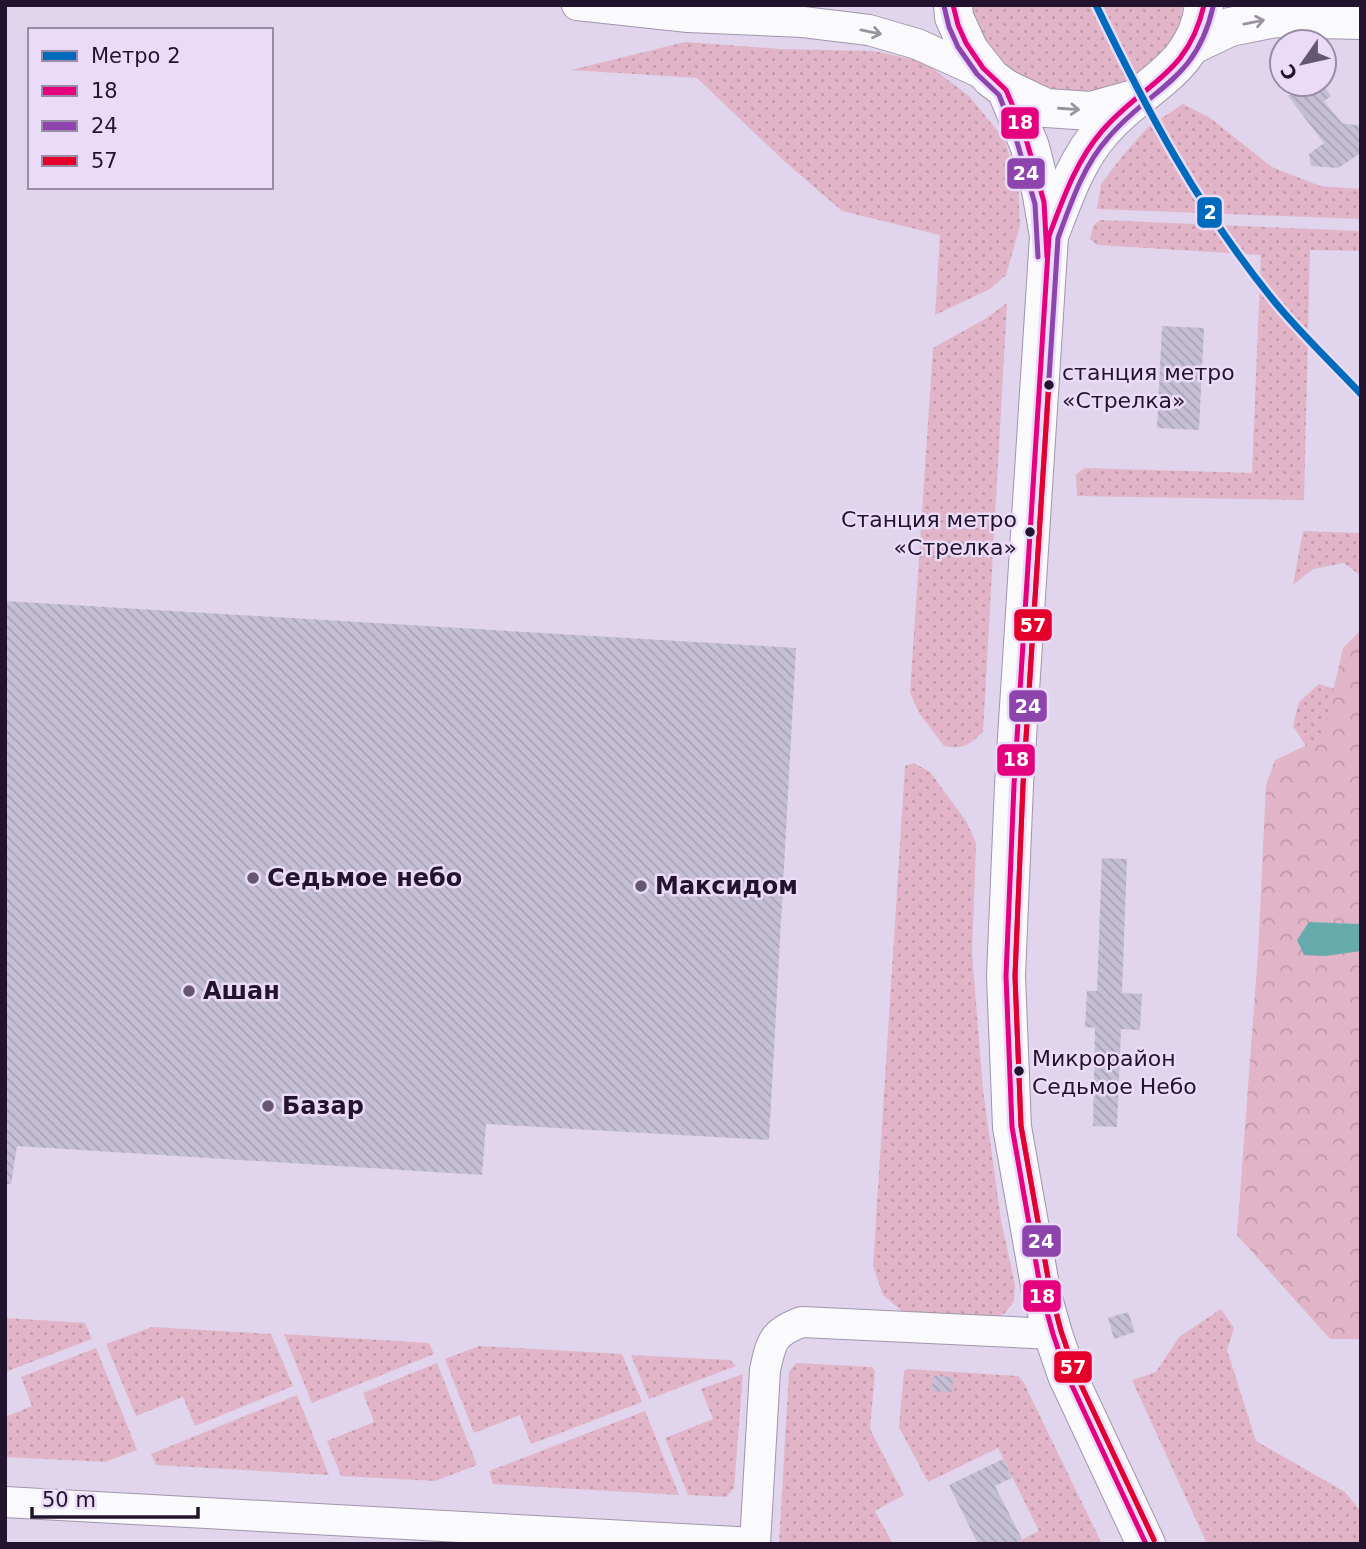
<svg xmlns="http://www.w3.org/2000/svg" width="1366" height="1549" viewBox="0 0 1366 1549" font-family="'DejaVu Sans',sans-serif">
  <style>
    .grass { fill: url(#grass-dots) }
    .forest { fill: url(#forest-crowns) }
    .water { fill: #66aaab }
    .building { fill: url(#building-back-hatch) }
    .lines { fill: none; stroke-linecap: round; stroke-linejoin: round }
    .minor-casing { stroke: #a095ab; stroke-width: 32 }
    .major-casing { stroke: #a095ab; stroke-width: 40 }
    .minor { stroke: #faf9fc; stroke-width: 30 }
    .major { stroke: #faf9fc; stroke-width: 38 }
    .bus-1-casing { stroke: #eadcf8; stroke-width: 10 }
    .bus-2-casing { stroke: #eadcf8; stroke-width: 10 }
    .bus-3-casing { stroke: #eadcf8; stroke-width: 10 }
    .bus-1 { stroke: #e5007d; stroke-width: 5 }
    .bus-2 { stroke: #8e44ad; stroke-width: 5 }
    .bus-3 { stroke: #e4002b; stroke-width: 5 }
    .metro-1-casing { stroke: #eadcf8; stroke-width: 12 }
    .metro-1 { stroke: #006abc; stroke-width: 7 }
    .oneway { stroke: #99929f }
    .bus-dot { fill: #22142e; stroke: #eadcf8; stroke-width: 2.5 }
    .poi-dot { fill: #645870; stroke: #eadcf8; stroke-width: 2.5 }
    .labels { text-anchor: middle; stroke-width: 5; stroke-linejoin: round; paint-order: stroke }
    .bus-label { font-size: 22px; fill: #22142e; stroke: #eadcf8; text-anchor: start }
    .poi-label { font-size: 24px; font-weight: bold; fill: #22142e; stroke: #eadcf8; text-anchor: start }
    .line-badge { stroke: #eadcf8; stroke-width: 2.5 }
    .badge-label { font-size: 19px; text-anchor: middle; font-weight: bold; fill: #fff }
  </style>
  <defs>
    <pattern id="grass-dots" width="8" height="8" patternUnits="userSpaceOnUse" patternTransform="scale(1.75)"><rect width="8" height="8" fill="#e1b5c7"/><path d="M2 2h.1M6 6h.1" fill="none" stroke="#c19bab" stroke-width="1.8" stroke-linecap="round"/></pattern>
    <pattern id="forest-crowns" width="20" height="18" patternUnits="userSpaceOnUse" patternTransform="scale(1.75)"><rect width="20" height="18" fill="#e1b5c7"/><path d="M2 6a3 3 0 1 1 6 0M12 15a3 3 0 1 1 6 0" fill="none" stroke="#c19bab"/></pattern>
    <pattern id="building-back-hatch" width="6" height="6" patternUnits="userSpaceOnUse" patternTransform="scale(1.75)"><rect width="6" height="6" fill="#c5bfd6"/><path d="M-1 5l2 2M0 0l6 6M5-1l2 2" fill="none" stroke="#a9a3b8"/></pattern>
  </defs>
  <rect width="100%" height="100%" fill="#e0d5ec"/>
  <g class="grass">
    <path d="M971 5H1183C1173 87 1071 116 1010 69 989 53 979 30 971 5Z"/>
    <path d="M685 42 781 49 874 51 924 62 969 96 1004 139 1018 180 1020 226 1006 275 990 289 935 315 940 235 842 211 783 160 697 78 571 70Z"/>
    <path d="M1183 104 1210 118 1272 167 1320 186 1361 189V219L1097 209 1101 184 1124 154 1147 128Z"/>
    <path d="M1100 220 1361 231V251L1310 250 1304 500 1077 496 1076 474 1085 468 1252 473 1261 255 1097 245 1090 239 1093 226Z"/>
    <path d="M1007 303 983 732C969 745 963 750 944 746L919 713 910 693 933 348 985 319Z"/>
    <path d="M1303 531 1361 533V576L1344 563 1313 569 1293 585Z"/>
    <path d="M1319 684 1361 697 1322 771 1293 726 1299 702Z"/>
    <path d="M914 763 930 772 966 821 976 843 972 953 983 1090 1001 1220 1015 1285 1014 1301 1005 1313 994 1319 903 1312 883 1295 873 1266 905 766Z"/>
    <path d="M1221 1309 1234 1328 1227 1350 1256 1441 1345 1492 1361 1511V1544H1207L1132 1380 1156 1372 1179 1337Z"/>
    <path d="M5 1318 85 1323 92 1339 5 1372Z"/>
    <path d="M152 1327 271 1334 293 1386 195 1426 183 1397 136 1416 106 1344Z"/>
    <path d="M284 1334 429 1343 434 1354 312 1403Z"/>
    <path d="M479 1346 622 1354 642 1402 531 1444 520 1415 474 1433 445 1359Z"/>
    <path d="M96 1348 137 1450 105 1462 5 1457V1417L32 1406 21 1377Z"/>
    <path d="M631 1355 730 1360 736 1366 649 1399Z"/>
    <path d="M437 1363 477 1465 435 1481 341 1476 327 1441 374 1422 363 1393Z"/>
    <path d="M796 1363 872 1367 875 1372 870 1429 904 1495 875 1511 893 1544H779L789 1372Z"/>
    <path d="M908 1369 1018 1376 1024 1383 1102 1544H1013L1039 1531 998 1448 928 1482 899 1427 904 1371Z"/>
    <path d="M743 1374 734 1488 726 1497 688 1495 665 1438 713 1419 701 1389Z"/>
    <path d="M297 1395 329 1475 156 1465 151 1454Z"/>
    <path d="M645 1411 679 1495 493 1484 489 1471Z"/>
  </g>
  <path class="forest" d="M1361 630V924L1310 922 1353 951H1361V1339H1330L1237 1235 1258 953 1266 785 1275 760 1322 738 1343 648Z"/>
  <path class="water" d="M1309 922 1361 924V951L1325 956 1304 955 1297 940Z"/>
  <g class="building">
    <path d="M1303 84H1323L1331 96 1324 101 1342 123 1361 126V153L1338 168 1311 166 1309 154 1324 143 1288 96Z"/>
    <path d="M1162 326 1204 328 1199 430 1157 428Z"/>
    <path d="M5 601 796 648 769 1140 486 1124 482 1175 17 1146 11 1184H5Z"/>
    <path d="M1102 858 1127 859 1122 993 1142 994 1140 1030 1121 1029 1117 1127 1093 1126 1095 1028 1085 1027 1087 991H1097Z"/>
    <path d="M1128 1312 1135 1332 1114 1339 1108 1318Z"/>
    <path d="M933 1376 953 1377 952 1392 932 1391Z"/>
    <path d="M1003 1459 1012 1478 995 1486 1022 1539 1013 1544H978L949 1485Z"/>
  </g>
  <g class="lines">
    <g class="minor-casing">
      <g id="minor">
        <path d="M577 5 688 17 803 22 869 30 917 44 988 76"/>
        <path d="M5 1502 755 1543"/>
        <path d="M755 1544 765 1370C771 1342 773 1332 802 1322L1053 1334"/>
      </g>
    </g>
    <g class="major-casing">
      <g id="major">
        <path d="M953 5 954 17 969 50 991 78 1006 89 1046 108 1091 111 1134 99"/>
        <path d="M1190 46 1230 27 1275 18 1361 20"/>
        <path d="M1006 89 1030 147 1041 190 1049 236 1014 785 1006 976 1012 1127 1041 1291 1053 1334 1067 1375 1146 1544"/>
        <path d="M1049 236C1063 200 1076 160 1102 131 1139 86 1196 72 1204 5"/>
      </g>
    </g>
    <use href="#minor" class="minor"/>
    <use href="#major" class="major"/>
    <g class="bus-1-casing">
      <g id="bus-1">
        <path d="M953 5 958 25 966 43 983 68 1006 90 1024 132 1044 202 1047 257"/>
        <path d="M1146 1544 1067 1375 1053 1334 1041 1291 1012 1127 1006 976 1014 785 1049 236C1063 199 1076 161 1102 131 1144 82 1188 76 1204 5"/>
      </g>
    </g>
    <g class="bus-2-casing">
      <g id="bus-2">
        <path d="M944 6 949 27 958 47 977 74 999 95 1015 135 1035 204 1038 257"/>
        <path d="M1154 1540 1075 1372 1061 1331 1050 1289 1021 1126 1015 976 1023 785 1058 238C1071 203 1083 166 1108 138 1152 86 1196 82 1213 7"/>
      </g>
    </g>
    <g class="bus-3-casing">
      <path id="bus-3" d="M1049 382 1023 785 1015 976 1021 1126 1050 1289 1061 1331 1075 1372 1154 1540"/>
    </g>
    <use href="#bus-1" class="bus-1"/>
    <use href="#bus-2" class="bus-2"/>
    <use href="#bus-3" class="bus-3"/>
    <g class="metro-1-casing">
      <path id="metro-1" d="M1096 5C1147 111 1199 209 1274 301 1300 333 1332 363 1361 394"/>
    </g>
    <use href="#metro-1" class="metro-1"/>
  </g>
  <defs><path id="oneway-shaft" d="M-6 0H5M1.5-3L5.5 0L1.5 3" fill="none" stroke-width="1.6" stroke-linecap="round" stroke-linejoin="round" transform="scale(1.75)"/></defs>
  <g class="oneway">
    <use href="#oneway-shaft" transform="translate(1254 22) rotate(-11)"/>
    <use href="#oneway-shaft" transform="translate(871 32) rotate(12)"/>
    <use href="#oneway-shaft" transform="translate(1069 109) rotate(4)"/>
  </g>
  <g class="bus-dot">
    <circle cx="1049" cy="385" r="6"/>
    <circle cx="1030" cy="532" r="6"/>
    <circle cx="1019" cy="1071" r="6"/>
  </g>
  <g class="poi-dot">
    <circle cx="253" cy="878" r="7"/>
    <circle cx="641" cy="886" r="7"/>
    <circle cx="189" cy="991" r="7"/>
    <circle cx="268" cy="1106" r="7"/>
  </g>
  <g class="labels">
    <g class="bus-label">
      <text x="1062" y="380">станция метро<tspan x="1062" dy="28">«Стрелка»</tspan></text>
      <text x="1017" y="527" text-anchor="end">Станция метро<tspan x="1017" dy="28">«Стрелка»</tspan></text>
      <text x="1032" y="1066">Микрорайон<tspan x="1032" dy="28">Седьмое Небо</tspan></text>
    </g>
    <g class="poi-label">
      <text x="267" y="886">Седьмое небо</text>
      <text x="655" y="894">Максидом</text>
      <text x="203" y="999">Ашан</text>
      <text x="282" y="1114">Базар</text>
    </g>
  </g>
  <g class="line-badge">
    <rect x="1000" y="106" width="40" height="34" rx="7" fill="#e5007d"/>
    <rect x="1006" y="157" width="40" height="33" rx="7" fill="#8e44ad"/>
    <rect x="1196" y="196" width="27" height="33" rx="7" fill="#006abc"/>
    <rect x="1013" y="608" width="40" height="34" rx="7" fill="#e4002b"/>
    <rect x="1008" y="689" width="40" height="34" rx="7" fill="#8e44ad"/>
    <rect x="996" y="743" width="40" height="34" rx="7" fill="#e5007d"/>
    <rect x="1021" y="1224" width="41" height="34" rx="7" fill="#8e44ad"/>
    <rect x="1022" y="1279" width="40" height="34" rx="7" fill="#e5007d"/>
    <rect x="1053" y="1350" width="40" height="34" rx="7" fill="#e4002b"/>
  </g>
  <g class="badge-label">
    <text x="1020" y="129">18</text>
    <text x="1026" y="180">24</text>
    <text x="1210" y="219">2</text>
    <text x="1033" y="632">57</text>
    <text x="1028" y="713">24</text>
    <text x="1016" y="766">18</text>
    <text x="1041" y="1248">24</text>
    <text x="1042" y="1303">18</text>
    <text x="1073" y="1374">57</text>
  </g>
  <rect width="1366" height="1549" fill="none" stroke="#22142e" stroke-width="14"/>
  <rect x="28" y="28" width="245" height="161" fill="#eadcf8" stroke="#9a8ca7" stroke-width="2"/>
  <rect x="42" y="51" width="35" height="10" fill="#006abc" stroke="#9a8ca7" stroke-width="2"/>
  <text x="91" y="63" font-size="21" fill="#22142e">Метро 2</text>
  <rect x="42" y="86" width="35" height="10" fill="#e5007d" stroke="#9a8ca7" stroke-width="2"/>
  <text x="91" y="98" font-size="21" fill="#22142e">18</text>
  <rect x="42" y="121" width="35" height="10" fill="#8e44ad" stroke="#9a8ca7" stroke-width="2"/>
  <text x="91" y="133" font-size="21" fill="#22142e">24</text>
  <rect x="42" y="156" width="35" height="10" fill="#e4002b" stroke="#9a8ca7" stroke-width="2"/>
  <text x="91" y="168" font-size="21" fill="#22142e">57</text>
  <g transform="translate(1303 63) rotate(236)"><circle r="33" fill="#eadcf8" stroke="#9a8ca7" stroke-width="2"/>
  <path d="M0-5L12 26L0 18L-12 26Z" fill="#645870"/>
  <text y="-10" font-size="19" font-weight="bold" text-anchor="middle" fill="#22142e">С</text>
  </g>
  <path d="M32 1507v10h166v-10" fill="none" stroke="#22142e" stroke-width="3.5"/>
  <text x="42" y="1507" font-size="21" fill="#22142e" stroke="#eadcf8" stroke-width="5" paint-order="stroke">50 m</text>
</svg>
